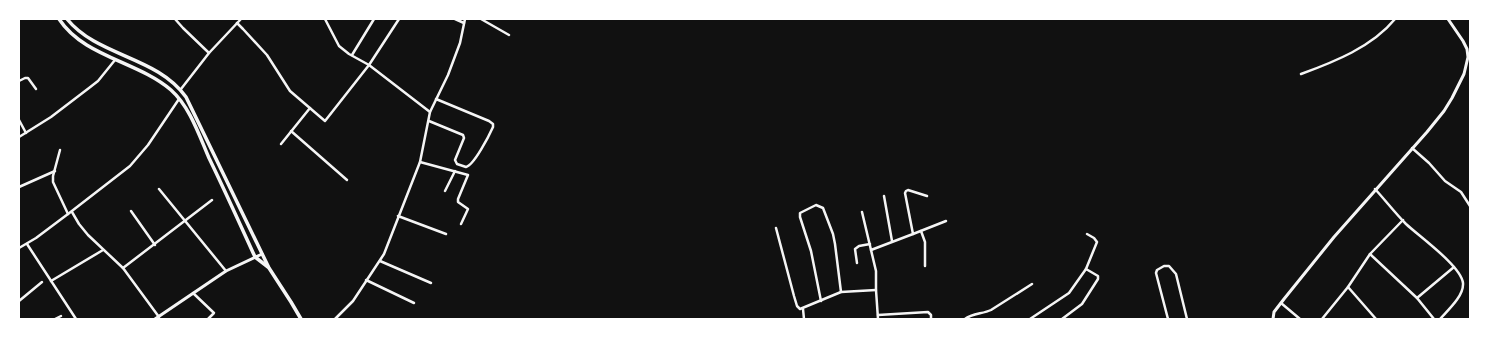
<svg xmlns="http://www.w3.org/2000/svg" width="1489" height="338" viewBox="0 0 1489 338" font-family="'Noto Sans',sans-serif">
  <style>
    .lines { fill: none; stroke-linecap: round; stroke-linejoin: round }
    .minor { stroke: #f5f5f5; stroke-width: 2.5 }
    .tertiary { stroke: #f5f5f5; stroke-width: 3 }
    .secondary { stroke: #f5f5f5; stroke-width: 3.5 }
  </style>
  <rect width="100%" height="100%" fill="#111"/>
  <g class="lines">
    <g class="minor">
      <path d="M175 19 183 28 209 53"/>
      <path d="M325 19 339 46 349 54 369 65 430 112"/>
      <path d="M455 19 464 23"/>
      <path d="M481 19 509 35"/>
      <path d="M237 23 243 29 267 55 290 91 325 121 369 65 399 19"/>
      <path d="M352 55 374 19"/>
      <path d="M1301 74C1334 62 1372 47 1395 19"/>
      <path d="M19 81 25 78H28L36 89"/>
      <path d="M181 89 209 53 241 19"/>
      <path d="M19 120 26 133"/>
      <path d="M429 121 463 135 464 138 455 160 457 164 466 167C474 165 489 136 493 127V124L489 121 436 99"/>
      <path d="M291 131 347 180"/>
      <path d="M19 137 51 117 89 88 98 81 115 60"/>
      <path d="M281 144 310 108"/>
      <path d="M1412 148 1429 163 1445 181 1461 192 1470 206"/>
      <path d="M60 150 53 176V182L68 214"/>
      <path d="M420 162 468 175 458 199V202L468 209 461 224"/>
      <path d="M19 187 55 171"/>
      <path d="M159 189 226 271"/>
      <path d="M1375 189C1386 201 1395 213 1406 224 1420 237 1461 266 1463 283 1464 296 1448 310 1440 319"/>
      <path d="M445 191 455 171"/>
      <path d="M884 196 892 241"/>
      <path d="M131 211 155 245"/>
      <path d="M72 212 79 224 88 235 123 268 159 317"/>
      <path d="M862 212 876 271V290L878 319"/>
      <path d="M398 216 446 234"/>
      <path d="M776 228 794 296 797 306 800 309 841 292 876 290"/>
      <path d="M921 231 925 242V266"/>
      <path d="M913 234 946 221"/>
      <path d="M27 244 76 319"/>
      <path d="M19 248 36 238 68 214 130 166 148 145 179 99"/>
      <path d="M871 250 913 234 905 193 906 191 908 190 927 196"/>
      <path d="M1370 254 1417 298 1434 319"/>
      <path d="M380 261 431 283"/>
      <path d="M857 263 855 249 859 246 870 244"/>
      <path d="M123 268 212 200"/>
      <path d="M1086 269 1097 242 1094 238 1087 234"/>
      <path d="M366 280 414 303"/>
      <path d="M51 281 103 250"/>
      <path d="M1348 287 1376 319"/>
      <path d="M193 293 214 313 208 319"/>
      <path d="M1417 298 1454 267"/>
      <path d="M19 301 42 282"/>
      <path d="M821 301 811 251 800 217V213L816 205 823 208 833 234 835 244 841 292"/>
      <path d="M1281 303 1300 319"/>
      <path d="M803 309 804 319"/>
      <path d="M878 315 928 312 931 315V319"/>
      <path d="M55 319 61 316"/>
      <path d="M335 319 353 301 384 254 420 162 430 112 448 75 460 43 465 19"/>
      <path d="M965 319C972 313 983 314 991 310L1032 284"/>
      <path d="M1030 319 1069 293 1086 269 1098 276V279L1082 304 1062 319"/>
      <path d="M1168 319 1156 273 1157 270 1164 266H1169L1176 274 1187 319"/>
      <path d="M1322 319 1348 287 1370 254 1403 220"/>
    </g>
    <g class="tertiary">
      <path d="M155 319 226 271 262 254"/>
      <path d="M1273 319 1274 312 1284 299 1334 237 1427 132 1444 111 1452 98 1464 74 1468 57 1467 49 1463 41 1448 19"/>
    </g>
    <g class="secondary">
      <path d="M59 19C84 57 137 61 171 90 190 107 199 135 209 158 225 191 240 224 255 257L268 267"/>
      <path d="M67 19C98 57 157 56 186 97L269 268 291 302 301 319"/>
    </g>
  </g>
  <rect width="1489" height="338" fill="none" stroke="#ffffff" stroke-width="40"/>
</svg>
